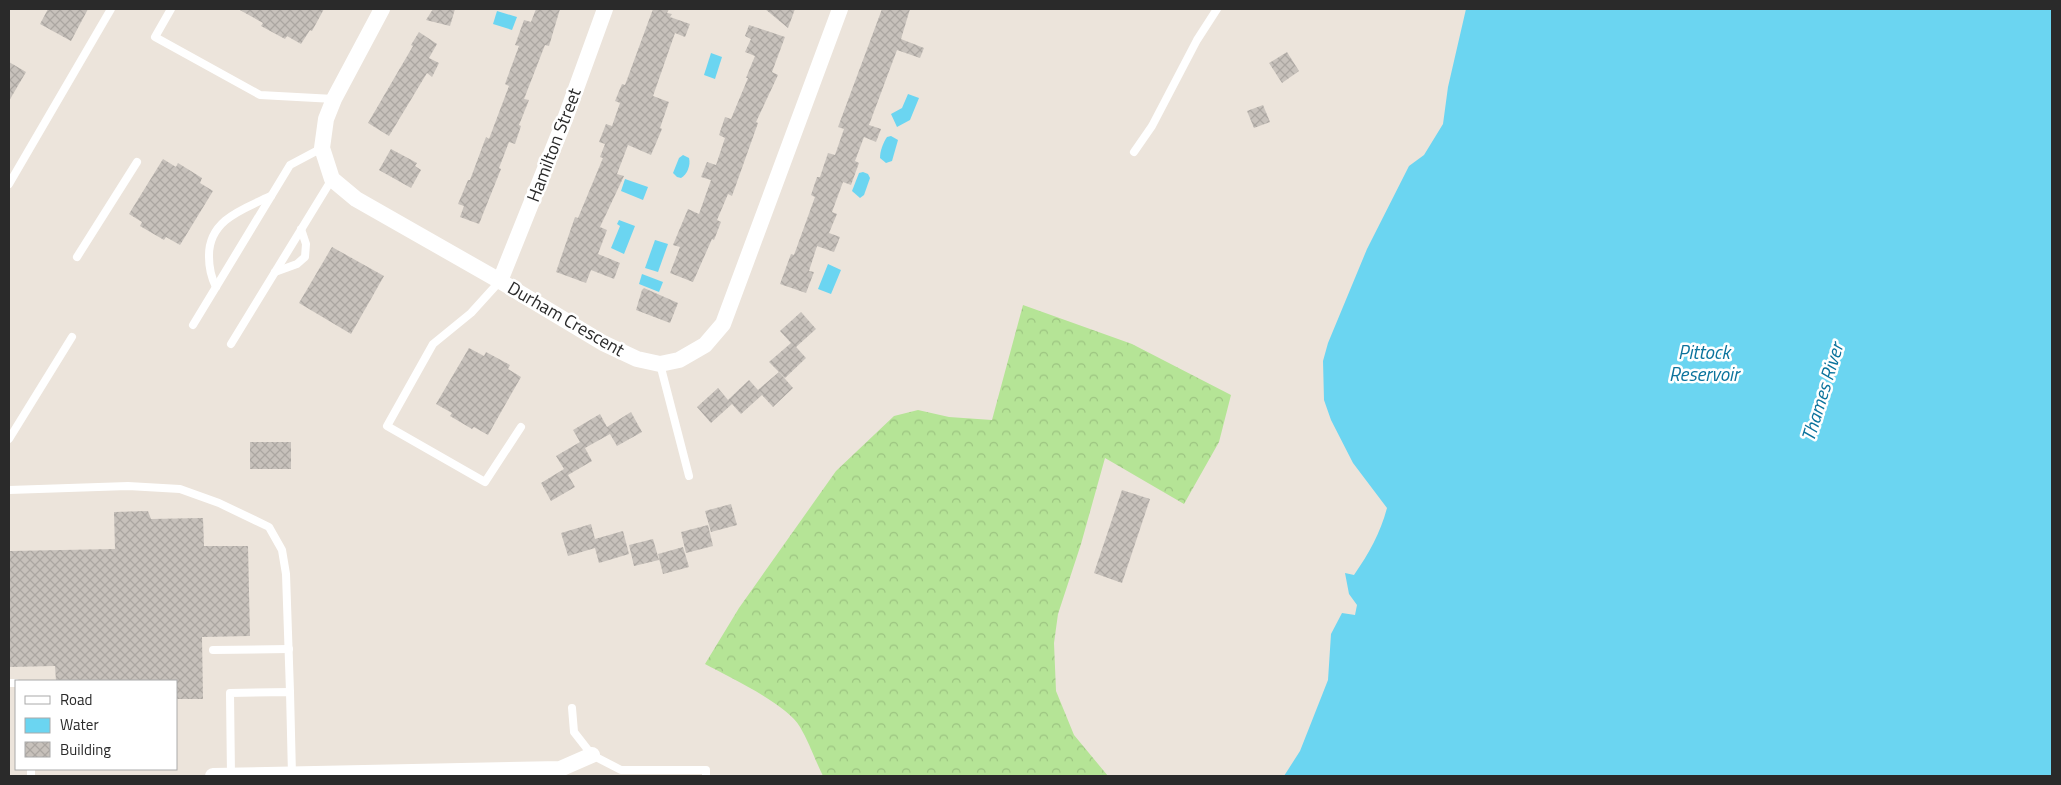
<svg xmlns="http://www.w3.org/2000/svg" width="2061" height="785" viewBox="0 0 2061 785" font-family="'Titillium Web',sans-serif">
  <style>
    .forest { fill: url(#forest-crowns) }
    .water { fill: #6bd5f1 }
    .building { fill: url(#building-cross-hatch) }
    .lines { fill: none; stroke-linecap: round; stroke-linejoin: round }
    .lane { stroke: #fff; stroke-width: 8 }
    .street { stroke: #fff; stroke-width: 16 }
    .labels { text-anchor: middle; stroke-width: 5; stroke-linejoin: round; paint-order: stroke }
    .street-label { font-size: 18px; fill: #2a2a2a; stroke: #fff }
    .water-label { font-size: 19px; font-style: italic; fill: #0b739c; stroke: #fff }
  </style>
  <defs>
    <pattern id="forest-crowns" width="20" height="18" patternUnits="userSpaceOnUse" patternTransform="scale(1.25)"><rect width="20" height="18" fill="#b5e496"/><path d="M2 6a3 3 0 1 1 6 0M12 15a3 3 0 1 1 6 0" fill="none" stroke="#9cc481"/></pattern>
    <pattern id="building-cross-hatch" width="8" height="8" patternUnits="userSpaceOnUse" patternTransform="scale(1.25)"><rect width="8" height="8" fill="#c7c1bb"/><path d="M0 0l8 8M0 8l8-8" fill="none" stroke="#aba6a1"/></pattern>
  </defs>
  <rect width="100%" height="100%" fill="#ece4db"/>
  <path class="forest" d="M1023 305 1132 344 1231 395 1219 442 1184 504 1105 458 1081 544 1058 614 1054 643 1056 691 1074 735 1108 776H823C815 760 809 742 800 727 787 704 729 677 705 664L739 608 836 471 894 416 918 410 949 417 992 420Z"/>
  <g class="water">
    <path d="M1466 9H2052V776H1284L1300 751 1328 680 1331 634 1342 613 1355 615 1357 605 1349 594 1345 573 1354 575C1369 553 1380 534 1387 508L1353 463 1331 420 1324 400 1323 361 1328 343 1367 249 1409 166 1424 155 1443 124 1448 87Z"/>
    <path d="M497 11 517 17 512 30 493 24Z"/>
    <path d="M711 53 722 57 715 79 704 75Z"/>
    <path d="M908 94 919 98 910 120 897 127 891 114 902 108Z"/>
    <path d="M891 136 898 140 892 161 886 163 880 158C880 151 883 143 887 137Z"/>
    <path d="M683 155 689 158C691 165 687 175 681 178L677 177 673 173 679 158Z"/>
    <path d="M863 172 868 174 870 178 864 195 860 198 852 191 859 173Z"/>
    <path d="M625 179 648 187 643 200 621 191Z"/>
    <path d="M619 220 635 226 624 254 611 248 620 226 617 224Z"/>
    <path d="M655 240 668 244 658 272 645 268Z"/>
    <path d="M828 264 841 270 831 294 818 289Z"/>
    <path d="M642 274 663 282 659 292 639 284Z"/>
  </g>
  <g class="building">
    <path d="M48 9H88L71 41 40 24Z"/>
    <path d="M238 9H324L312 31 310 30 301 44 287 36 285 39 261 26 263 23Z"/>
    <path d="M433 9H455L450 26 426 20Z"/>
    <path d="M536 9H560L549 46 545 45 524 99 529 100 519 125 521 126 515 144 509 142 499 168 501 169 479 224 460 217 464 206 458 204 468 180H470L486 137 489 139 509 86 505 84 519 46 515 45 524 20 531 22Z"/>
    <path d="M653 9H669L667 13 672 14 670 17 690 24 685 37 675 33 653 96 669 102 660 128 662 129 651 155 628 145 617 174 624 176 600 227 607 230 598 254 620 263 614 279 591 270 586 283 556 272 575 217 578 218 603 158 600 157 605 144 599 142 606 124 612 126 620 103 615 101 622 84 625 85Z"/>
    <path d="M765 9H795L788 28Z"/>
    <path d="M882 9H910L901 39 924 48 920 58 897 50 869 125 881 129 876 142 864 137 855 161 859 163 851 185 843 182 832 212 837 214 829 233 840 237 834 252 817 246 809 271 814 272 806 293 780 284 791 254 794 255 815 197 811 195 817 177H820L828 153 835 155 844 129 838 127Z"/>
    <path d="M749 25 785 37 772 72 778 75 756 122 758 123 732 196 728 194 717 220 721 222 714 240 712 239 693 282 670 273 680 247 673 245 688 209 699 214 711 180 701 177 707 162 716 165 725 138 719 135 725 117 731 119 748 78H746L755 56 745 52 751 39 745 36Z"/>
    <path d="M419 32 437 44 429 58 439 63 432 77 427 73 389 136 368 123 413 46 411 45Z"/>
    <path d="M1287 52 1299 71 1282 83 1269 63Z"/>
    <path d="M9 62 26 72 9 101Z"/>
    <path d="M1263 105 1270 122 1254 128 1247 111Z"/>
    <path d="M391 149 417 163 415 166 421 170 411 188 379 170Z"/>
    <path d="M163 159 176 167 178 163 202 178 200 183 213 191 180 245 166 237 164 240 140 226 142 222 129 214Z"/>
    <path d="M332 247 384 276 351 334 299 303Z"/>
    <path d="M644 288 678 303 670 323 636 310 642 290Z"/>
    <path d="M801 312 816 329 796 347 806 358 785 378 769 362 791 343 780 331Z"/>
    <path d="M469 348 484 356 486 352 510 365 508 369 521 377 488 435 474 427 472 429 450 416 452 413 436 404Z"/>
    <path d="M779 372 793 388 773 407 762 395 741 414 732 404 711 423 697 407 718 388 728 400 749 380 758 390Z"/>
    <path d="M631 412 642 432 617 446 610 434 585 448 592 461 568 475 575 487 551 501 541 483 564 469 556 456 580 442 573 430 600 414 607 427Z"/>
    <rect x="250" y="442" width="41" height="27"/>
    <path d="M1122 490 1150 499 1122 583 1094 573Z"/>
    <path d="M731 504 737 525 711 532 705 511Z"/>
    <path d="M148 511 151 519 203 518 204 546H248L250 636 202 637 203 699H176V681H56L55 666 9 667V551L115 549 114 512Z"/>
    <path d="M591 524 595 539 623 531 629 554 599 563 595 548 568 556 561 533Z"/>
    <path d="M708 525 713 546 686 553 681 532Z"/>
    <path d="M653 539 659 560 634 566 629 545Z"/>
    <path d="M683 547 689 567 663 574 658 554Z"/>
  </g>
  <g class="lines">
    <g class="lane">
      <path d="M171 9 155 37 260 95 334 99"/>
      <path d="M1134 152 1152 126 1197 40 1217 9"/>
      <path d="M9 184 111 9"/>
      <path d="M77 257 137 162"/>
      <path d="M275 272 297 264 305 257 306 244 301 229"/>
      <path d="M500 281 471 313 433 344 387 426 485 482 521 427"/>
      <path d="M216 287C211 277 209 269 209 257 208 220 243 209 271 196"/>
      <path d="M193 325 290 165 322 148"/>
      <path d="M231 344 332 179"/>
      <path d="M660 364 689 476"/>
      <path d="M9 439 72 337"/>
      <path d="M9 490 128 486 180 489 219 503 269 527 282 550 286 574 290 692"/>
      <path d="M213 650 289 649"/>
      <path d="M9 683H16"/>
      <path d="M572 708 574 732 592 755 621 770H706V776"/>
      <path d="M31 769V776"/>
      <path d="M231 776 230 693 290 692 292 775"/>
    </g>
    <g class="street">
      <path d="M382 9 334 99 326 119 322 148 332 179 356 199 500 281 603 343 637 359 660 364 679 360 705 345 723 324 840 9"/>
      <path d="M500 281 565 119 605 9"/>
      <path d="M213 776 560 769 592 755"/>
    </g>
  </g>
  <g class="labels">
    <g class="street-label">
      <text transform="translate(554 145) rotate(-69)" y="6">Hamilton Street</text>
      <text transform="translate(566 319) rotate(30)" y="6">Durham Crescent</text>
    </g>
    <g class="water-label">
      <text x="1704" y="359">Pittock<tspan x="1704" dy="22">Reservoir</tspan></text>
      <text transform="translate(1822 392) rotate(-73)" y="7">Thames River</text>
    </g>
  </g>
  <rect width="2061" height="785" fill="none" stroke="#2a2a2a" stroke-width="20"/>
  <rect x="15" y="680" width="162" height="90" fill="#ffffff" stroke="#aaaaaa"/>
  <rect x="25" y="696" width="25" height="8" fill="#ffffff" stroke="#aaaaaa"/>
  <text x="60" y="705" font-size="15" fill="#2a2a2a">Road</text>
  <rect x="25" y="718" width="25" height="15" fill="#6bd5f1" stroke="#aaaaaa"/>
  <text x="60" y="730" font-size="15" fill="#2a2a2a">Water</text>
  <rect x="25" y="742" width="25" height="15" fill="url(#building-cross-hatch)" stroke="#aaaaaa"/>
  <text x="60" y="755" font-size="15" fill="#2a2a2a">Building</text>
</svg>
